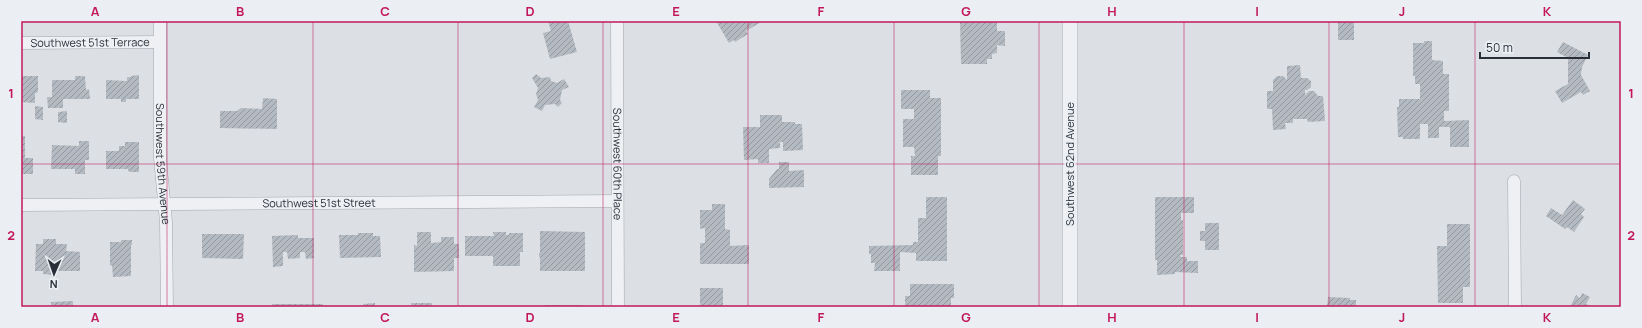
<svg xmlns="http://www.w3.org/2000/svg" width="1642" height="328" viewBox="0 0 1642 328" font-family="Manrope,sans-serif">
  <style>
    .building { fill: url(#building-hatch) }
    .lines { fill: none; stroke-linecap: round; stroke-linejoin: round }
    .minor-casing { stroke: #a2a7ad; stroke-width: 13 }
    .tertiary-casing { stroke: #a2a7ad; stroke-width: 16 }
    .minor { stroke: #eef0f3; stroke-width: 12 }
    .tertiary { stroke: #eef0f3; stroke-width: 15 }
    .grid { fill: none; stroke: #c2185b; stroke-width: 1; stroke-opacity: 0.55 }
    .labels { text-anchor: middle; stroke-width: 3.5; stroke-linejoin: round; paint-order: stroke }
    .street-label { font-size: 11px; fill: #282f39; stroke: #ebeff3 }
    .neatline { fill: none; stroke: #c2185b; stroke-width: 1.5 }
    .grid-label { font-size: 13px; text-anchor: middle; font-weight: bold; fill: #c2185b }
  </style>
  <defs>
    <pattern id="building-hatch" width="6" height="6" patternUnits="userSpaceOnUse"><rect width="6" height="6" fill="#b4bac1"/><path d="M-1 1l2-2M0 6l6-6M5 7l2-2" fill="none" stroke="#92989e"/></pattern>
  </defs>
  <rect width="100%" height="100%" fill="#dce0e4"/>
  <g class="building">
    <path d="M548 21H568L577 52 550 59 543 33 551 31Z"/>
    <path d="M716 21H760L761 22 746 31 748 34 735 42 734 40 729 43Z"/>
    <path d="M960 21H997V31H1005V46L997 45V53L992 54V59H987V64H961Z"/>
    <rect x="1338" y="21" width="16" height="19"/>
    <path d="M1424 41H1432V60L1443 61V74H1449V111H1444V121L1469 120V147H1450V127H1439V138H1428V124H1420V139H1403V137H1398L1397 107H1399V99H1420V84H1415V76H1413V43H1424Z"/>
    <path d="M1563 42 1588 55 1582 67 1581 75 1590 91 1583 95 1581 92 1562 103 1555 91 1568 84V58L1557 52Z"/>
    <path d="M1300 65 1301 78H1307L1311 81V87L1307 90H1305V95L1309 91H1314L1318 96H1323L1325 121 1308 122 1307 119H1293V123H1285L1286 129 1273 130 1272 109H1267V91H1273V80L1277 76H1283L1287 80V66Z"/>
    <path d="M536 74 541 78 550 77 551 81 557 83 564 79 569 87 562 90 560 100 562 103 558 107 555 104 545 105 542 111 534 107 538 100 536 94 538 88 532 78Z"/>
    <path d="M139 75V99H126V102H121V99H106V80L127 81V77H131V76Z"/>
    <path d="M21 76H38V91L37 93H35V103L21 102Z"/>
    <path d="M75 76H85L86 90 89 89 90 99H63V108H48L47 97H52V80H75Z"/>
    <path d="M901 90H930V98H941V156H938V175H911V156H915L914 147H903V119H914V109H901Z"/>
    <path d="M263 98 277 99V129L220 128V111H237L241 108 262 109Z"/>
    <path d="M35 106 43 107V120L35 119Z"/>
    <path d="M67 111V123L58 122V112Z"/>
    <path d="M760 115H782V122H795V124H802L803 150 783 151V142H780V148L769 149V163H758V159L744 160 743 127H760Z"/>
    <path d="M21 136H25V158H33V174H21Z"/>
    <path d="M79 141H89V160H85V174H75V169H51L52 145 79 146Z"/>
    <path d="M125 142H139V172H131L128 171V169H106V151H119V146H125Z"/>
    <path d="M779 162H789V171L804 170V187L769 188V179L777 169H779Z"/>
    <path d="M926 197H947V261H916V253L900 252V271H874L875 263H871V254H869V246L913 245V242H918V218H926Z"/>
    <path d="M1155 197H1194V213H1181V220H1183V255H1180L1181 257H1187V261H1198V273L1175 272V274L1157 275V260H1155Z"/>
    <path d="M1573 200 1585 209 1581 214 1584 217 1574 232 1567 227 1565 229 1546 216 1551 208 1562 215Z"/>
    <path d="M712 204H725V229L730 230V246L749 245V264H700V243H705V228L700 229V210H712Z"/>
    <path d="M1205 223H1219V250H1205V241H1200V231H1205Z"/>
    <path d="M1447 224H1470V287H1463V303H1438L1437 246H1447Z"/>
    <path d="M540 231 585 232V271H540V257H539V253H540Z"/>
    <path d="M417 232H431V243L441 242V237H454V244H459V258H454V271L414 272V245L417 246Z"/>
    <path d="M493 232H506V235H509V233H523V252H520V266H493V256H465V236H494Z"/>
    <path d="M358 233H373V236H380L381 257 340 258 339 235H358Z"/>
    <path d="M202 234H244L243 259 202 258Z"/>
    <path d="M298 235V238H314V258L306 259 305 252H300V258L288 259 287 252H283V266L273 267 272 236Z"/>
    <path d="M43 239H56V244H67L66 251 80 252V271H54V275L43 274V271H35L36 244H43Z"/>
    <path d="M121 240H132V245H131V276L113 277 112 265 110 266V242H121Z"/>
    <path d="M910 284H954V298H951V307H905V296H910Z"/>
    <rect x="700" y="288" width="23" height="19"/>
    <path d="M1582 293 1590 297 1586 304 1591 306 1590 307H1570L1576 295 1580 298Z"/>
    <path d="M1328 297 1350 298V300H1356V307H1327Z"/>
    <path d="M73 301V307H51V302Z"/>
    <path d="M375 303V307H363V304Z"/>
    <rect x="411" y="303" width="21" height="4"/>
    <rect x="272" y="304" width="51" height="3"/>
    <rect x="545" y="305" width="37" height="2"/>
  </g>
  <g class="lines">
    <g class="minor-casing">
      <g id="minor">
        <path id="s1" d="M160 21V158L166 222 167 307"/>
        <path id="s2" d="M617 21 618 307"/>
        <path id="s3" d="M21 43 159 42"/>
        <path d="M1514 181 1515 307"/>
        <path id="s4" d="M21 205 617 201"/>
      </g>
    </g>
    <g class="tertiary-casing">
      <path id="tertiary" d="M1070 307V21"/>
    </g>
    <use href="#minor" class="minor"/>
    <use href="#tertiary" class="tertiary"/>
  </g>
  <path class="grid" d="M167 21V307M313 21V307M458 21V307M603 21V307M748 21V307M894 21V307M1039 21V307M1184 21V307M1329 21V307M1475 21V307M21 164H1621"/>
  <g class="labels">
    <g class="street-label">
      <text dy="4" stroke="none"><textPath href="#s3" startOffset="69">Southwest 51st Terrace</textPath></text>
      <text dy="4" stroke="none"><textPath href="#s1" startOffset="143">Southwest 59th Avenue</textPath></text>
      <text dy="4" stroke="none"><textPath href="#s2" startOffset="143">Southwest 60th Place</textPath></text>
      <text transform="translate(1070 164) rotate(-90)" y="4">Southwest 62nd Avenue</text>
      <text dy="4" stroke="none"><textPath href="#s4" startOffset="298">Southwest 51st Street</textPath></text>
    </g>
  </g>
  <rect width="1642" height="328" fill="none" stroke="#ebeff3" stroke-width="44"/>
  <g transform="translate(54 274) rotate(182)" stroke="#ebeff3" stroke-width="3" paint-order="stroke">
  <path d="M0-3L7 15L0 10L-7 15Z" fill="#282f39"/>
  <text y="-6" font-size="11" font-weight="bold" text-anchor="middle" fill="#282f39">N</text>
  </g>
  <path d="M1480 52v6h109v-6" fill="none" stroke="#282f39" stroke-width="2"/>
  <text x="1486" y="52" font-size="12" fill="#282f39" stroke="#ebeff3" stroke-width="3" paint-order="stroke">50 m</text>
  <rect x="22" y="22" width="1598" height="284" class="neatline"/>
  <g class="grid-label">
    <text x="95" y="16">A</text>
    <text x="240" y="16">B</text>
    <text x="385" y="16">C</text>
    <text x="530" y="16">D</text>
    <text x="676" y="16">E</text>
    <text x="821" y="16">F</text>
    <text x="966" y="16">G</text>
    <text x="1112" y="16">H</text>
    <text x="1257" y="16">I</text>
    <text x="1402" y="16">J</text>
    <text x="1547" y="16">K</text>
    <text x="11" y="98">1</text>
    <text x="1631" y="98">1</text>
    <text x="11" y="240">2</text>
    <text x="1631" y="240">2</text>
    <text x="95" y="322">A</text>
    <text x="240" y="322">B</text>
    <text x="385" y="322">C</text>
    <text x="530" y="322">D</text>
    <text x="676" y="322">E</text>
    <text x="821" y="322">F</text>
    <text x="966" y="322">G</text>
    <text x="1112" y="322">H</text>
    <text x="1257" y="322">I</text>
    <text x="1402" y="322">J</text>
    <text x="1547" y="322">K</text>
  </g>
</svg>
